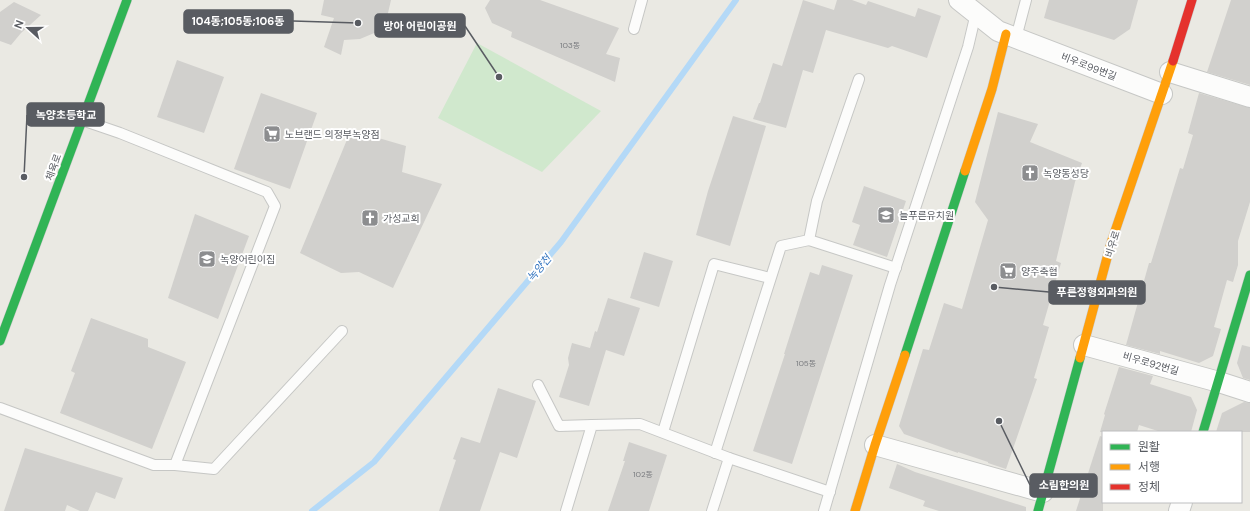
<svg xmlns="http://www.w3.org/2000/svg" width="1250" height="511" viewBox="0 0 1250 511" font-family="'DM Sans','Noto Sans KR',sans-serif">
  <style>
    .green { fill: #d0e8cd }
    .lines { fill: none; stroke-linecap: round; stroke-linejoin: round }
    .stream { stroke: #b4d9f7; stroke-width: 6 }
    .building { fill: #d1d0cd }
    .lane-casing { stroke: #c6c7c5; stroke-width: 12 }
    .street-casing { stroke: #c6c7c5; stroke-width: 22 }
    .fast-casing { stroke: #c8c8c8; stroke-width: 10 }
    .slow-casing { stroke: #c8c8c8; stroke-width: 10 }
    .jam-casing { stroke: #c8c8c8; stroke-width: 10 }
    .lane { stroke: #fcfcfb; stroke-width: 10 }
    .street { stroke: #fcfcfb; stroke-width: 20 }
    .fast { stroke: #30b455; stroke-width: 9 }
    .slow { stroke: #ff9f0a; stroke-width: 9 }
    .jam { stroke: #e5322d; stroke-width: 9 }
    .labels { text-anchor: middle; stroke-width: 4; stroke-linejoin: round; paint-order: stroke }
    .number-label { font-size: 8px; fill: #787a7e }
    .street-label { font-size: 10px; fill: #595c62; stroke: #fff }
    .poi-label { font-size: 10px; fill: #595c62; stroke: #fff; text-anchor: start }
    .water-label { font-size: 11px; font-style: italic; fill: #3777c1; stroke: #fff }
    .leader { fill: none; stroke: #595c62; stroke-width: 1.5 }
    .callout-dot { fill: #595c62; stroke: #fff; stroke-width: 1.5 }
    .callout { fill: #595c62; stroke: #595c62; stroke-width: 1.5 }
    .callout-label { font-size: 11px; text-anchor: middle; font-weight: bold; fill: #fff }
  </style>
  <rect width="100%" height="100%" fill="#eae9e3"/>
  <path class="green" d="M477 43 601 111 542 172 438 118Z"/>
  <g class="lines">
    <path class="stream" d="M312 511 374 462 561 242 736 0"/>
  </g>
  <g class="building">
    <path d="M324 0H391L388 13 379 31 360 39 344 40 341 55 324 47 334 18 321 15Z"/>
    <path d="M490 0H540L619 28 606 54 620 58 615 82 511 37 512 32 492 23 485 8Z"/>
    <path d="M803 0 834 10 837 0H852L866 5 868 1 915 17 918 8 941 16 927 58 892 46 888 48 826 30 813 73 803 70 786 128 753 119 759 103H760L773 63 782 66Z"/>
    <path d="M1049 0H1138L1130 29 1114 40 1044 18Z"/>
    <path d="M1231 0H1250V85L1207 72Z"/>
    <path d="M14 2 41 15 21 33 11 45 0 41V12Z"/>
    <path d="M177 60 224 77 204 133 157 117Z"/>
    <path d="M261 93 317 113 290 189 234 169Z"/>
    <path d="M1199 93 1250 108V202L1238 241V265L1233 282 1227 280 1214 327 1221 329 1213 356 1199 363 1160 351V354L1126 345 1149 263H1151L1180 168 1183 169 1193 135 1188 133Z"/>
    <path d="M998 112 1038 124 1030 142 1082 163 1075 182 1056 261 1061 263 1043 325 1049 327 1034 378 1037 379 1006 469 988 463V462L958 452V453L904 434 899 426 923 349 929 350 944 303 962 309 988 220 975 202Z"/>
    <path d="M733 116 766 126 730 246 696 235 708 191Z"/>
    <path d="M351 130 406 146 402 172 442 184 393 288 359 272 341 273 300 253Z"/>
    <path d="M864 186 906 201 887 257 853 245 860 225 852 222Z"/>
    <path d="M195 214 249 236 218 319 168 298Z"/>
    <path d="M644 252 673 261 659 307 630 298Z"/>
    <path d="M822 265 853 275 792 464 753 451 785 354H784L810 272 819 275Z"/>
    <path d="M608 298 640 308 624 356 606 350 589 406 559 397 569 365 568 358 572 343 590 348 595 331 597 332Z"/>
    <path d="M91 318 148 339V347L186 362 152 449 60 413 75 373 71 371Z"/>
    <path d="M1242 345 1250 347V380L1243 378 1237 363Z"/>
    <path d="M1119 367 1153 376 1150 384 1191 397 1197 410 1191 432H1161L1139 425 1137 432H1100L1105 415 1104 414Z"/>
    <path d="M498 388 536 401 517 458 500 452 480 511H439L456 460 453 459 461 437 480 443Z"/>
    <path d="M1244 402 1250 403V432H1216L1222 413Z"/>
    <path d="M1100 436 1103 437V511H1076Z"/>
    <path d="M629 442 667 455 649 511H608L625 461H623Z"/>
    <path d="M25 448 123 478 115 499 96 492 88 511H80L67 505 65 511H4Z"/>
    <path d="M897 464 915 472 1026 507V511H939L923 506 925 501 889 488Z"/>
  </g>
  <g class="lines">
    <g class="lane-casing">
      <g id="lane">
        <path d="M634 29 642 0"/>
        <path d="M1016 38 1026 0"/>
        <path d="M809 240 896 268"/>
        <path d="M538 385 559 426 592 425"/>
        <path d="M0 408 154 465H175L275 206 267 192 120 133 82 120"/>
        <path d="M663 432 714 264 770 278"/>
        <path d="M715 453 781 246 809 240 817 201 859 79"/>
        <path d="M175 465 214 469 342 331"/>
        <path d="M566 511 592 425 640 424 729 458 830 492"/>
        <path d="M712 511 729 458"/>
        <path d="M824 511 890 285 968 47 976 13"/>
      </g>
    </g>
    <g class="street-casing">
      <g id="street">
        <path d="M959 0 998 31 1162 94"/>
        <path d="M1170 72 1250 97"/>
        <path d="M1084 345 1219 382 1250 392"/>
        <path d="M875 445 1043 492"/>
        <path d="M1179 511 1182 502"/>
      </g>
    </g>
    <g class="fast-casing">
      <g id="fast">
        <path d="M0 341 127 0"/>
        <path d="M905 355 965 171"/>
        <path d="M1203 432 1250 275"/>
        <path d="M1038 511 1080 358"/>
      </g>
    </g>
    <g class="slow-casing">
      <g id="slow">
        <path d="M965 171 992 89 1006 34"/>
        <path d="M1080 358 1111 243 1173 61"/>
        <path d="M855 511 875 445 905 355"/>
      </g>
    </g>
    <g class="jam-casing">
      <path id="jam" d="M1173 61 1192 0"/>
    </g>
    <use href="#lane" class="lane"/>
    <use href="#street" class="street"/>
    <use href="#fast" class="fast"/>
    <use href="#slow" class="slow"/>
    <use href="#jam" class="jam"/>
  </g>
  <defs>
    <g id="supermarket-square" transform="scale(0.9)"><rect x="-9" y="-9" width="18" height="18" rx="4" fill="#8c8d8f" stroke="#fff"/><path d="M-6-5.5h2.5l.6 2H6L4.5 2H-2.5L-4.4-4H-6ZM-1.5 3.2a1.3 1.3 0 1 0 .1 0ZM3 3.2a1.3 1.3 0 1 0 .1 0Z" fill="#fff"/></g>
    <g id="church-square" transform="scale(0.9)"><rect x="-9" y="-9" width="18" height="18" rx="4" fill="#8c8d8f" stroke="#fff"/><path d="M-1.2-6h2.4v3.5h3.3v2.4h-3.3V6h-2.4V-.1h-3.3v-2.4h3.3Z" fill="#fff"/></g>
    <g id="school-square" transform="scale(0.9)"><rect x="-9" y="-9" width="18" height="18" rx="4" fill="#8c8d8f" stroke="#fff"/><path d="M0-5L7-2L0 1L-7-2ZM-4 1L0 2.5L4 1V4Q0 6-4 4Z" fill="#fff"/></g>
  </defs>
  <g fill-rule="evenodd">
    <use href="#supermarket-square" x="272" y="134"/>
    <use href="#church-square" x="1030" y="173"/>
    <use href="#school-square" x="886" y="215"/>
    <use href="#church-square" x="370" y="218"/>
    <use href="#school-square" x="207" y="259"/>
    <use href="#supermarket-square" x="1008" y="271"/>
  </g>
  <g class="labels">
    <g class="number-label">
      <text x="570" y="48">103동</text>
      <text x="806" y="366">105동</text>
      <text x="643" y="477">102동</text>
    </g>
    <g class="street-label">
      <text transform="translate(1089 66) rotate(21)" y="4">비우로99번길</text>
      <text transform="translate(53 167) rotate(-70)" y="4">체육로</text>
      <text transform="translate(1112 244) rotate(-73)" y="4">비우로</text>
      <text transform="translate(1151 363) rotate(16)" y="4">비우로92번길</text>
    </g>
    <g class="poi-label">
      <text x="285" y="138">노브랜드 의정부녹양점</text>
      <text x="1043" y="177">녹양동성당</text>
      <text x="899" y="219">늘푸른유치원</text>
      <text x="383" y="222">가성교회</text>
      <text x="220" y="263">녹양어린이집</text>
      <text x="1021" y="275">양주축협</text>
    </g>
    <g class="water-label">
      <text transform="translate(539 268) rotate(-50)" y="4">녹양천</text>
    </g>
  </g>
  <path class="leader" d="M358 23L293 21M499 77L465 26M24 177L27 115M994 287L1049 292M999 421L1030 485"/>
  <g class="callout-dot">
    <circle cx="358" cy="23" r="4"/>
    <circle cx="499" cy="77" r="4"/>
    <circle cx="24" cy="177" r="4"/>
    <circle cx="994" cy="287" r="4"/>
    <circle cx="999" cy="421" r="4"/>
  </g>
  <g class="callout">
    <rect x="184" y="10" width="109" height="23" rx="4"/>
    <rect x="375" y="14" width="90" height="23" rx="4"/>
    <rect x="27" y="103" width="77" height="23" rx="4"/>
    <rect x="1049" y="281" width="96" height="23" rx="4"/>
    <rect x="1030" y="474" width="67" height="23" rx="4"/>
  </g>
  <g class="callout-label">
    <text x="238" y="25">104동;105동;106동</text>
    <text x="420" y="30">방아 어린이공원</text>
    <text x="66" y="119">녹양초등학교</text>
    <text x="1097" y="296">푸른정형외과의원</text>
    <text x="1064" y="489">소림한의원</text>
  </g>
  <rect x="1102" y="431" width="140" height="72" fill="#ffffff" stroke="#bdbec0"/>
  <rect x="1110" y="444" width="20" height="6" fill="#30b455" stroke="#bdbec0"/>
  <text x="1138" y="451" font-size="12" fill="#595c62">원활</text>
  <rect x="1110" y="464" width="20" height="6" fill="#ff9f0a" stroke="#bdbec0"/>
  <text x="1138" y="471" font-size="12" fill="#595c62">서행</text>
  <rect x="1110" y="484" width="20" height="6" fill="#e5322d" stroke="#bdbec0"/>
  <text x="1138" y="491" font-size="12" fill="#595c62">정체</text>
  <g transform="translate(28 28) rotate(291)" stroke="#ffffff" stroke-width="3" paint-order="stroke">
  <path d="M0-3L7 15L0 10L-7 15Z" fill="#595c62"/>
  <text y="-6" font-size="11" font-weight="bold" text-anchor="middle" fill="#595c62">N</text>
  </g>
</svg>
